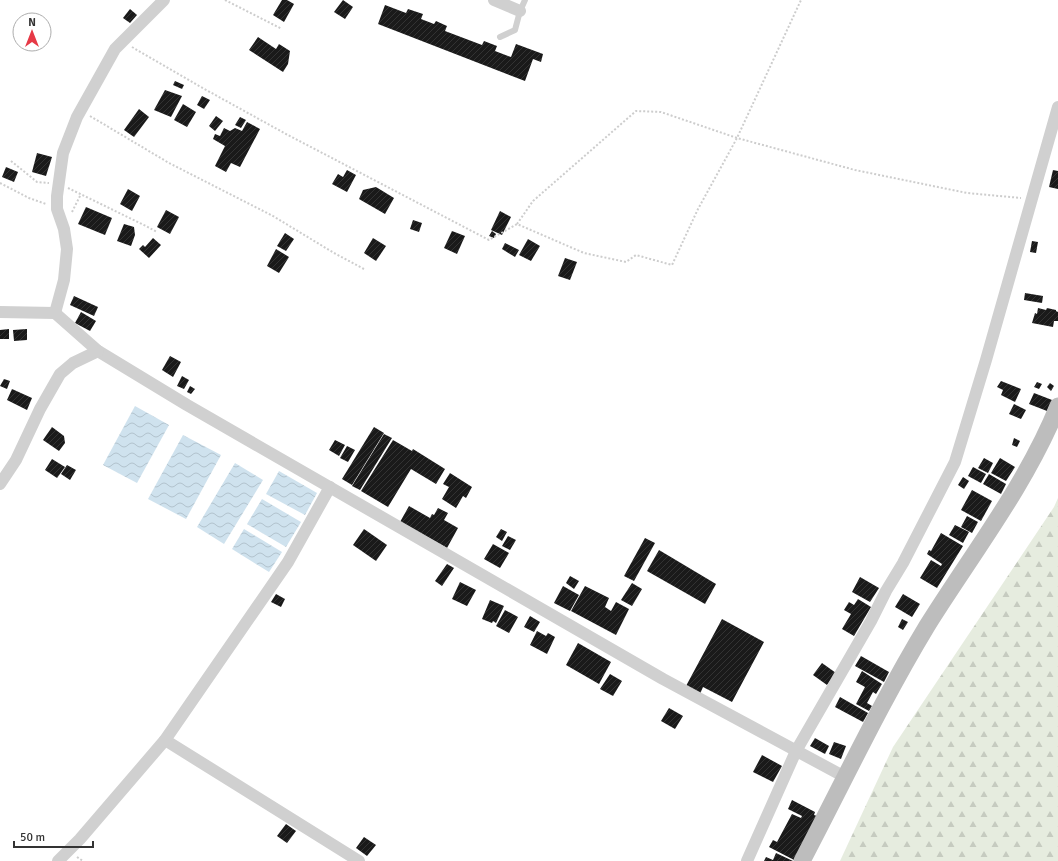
<svg xmlns="http://www.w3.org/2000/svg" width="1058" height="861" viewBox="0 0 1058 861" font-family="Signika,sans-serif">
  <style>
    .forest { fill: url(#forest-firs) }
    .water { fill: url(#water-waves) }
    .building { fill: url(#building-hatch) }
    .lines { fill: none; stroke-linecap: round; stroke-linejoin: round }
    .path { stroke: #cdcdcd; stroke-width: 2; stroke-dasharray: 2 2; stroke-linecap: butt }
    .lane { stroke: #d0d0d0; stroke-width: 6 }
    .street { stroke: #d0d0d0; stroke-width: 12 }
    .secondary { stroke: #bdbdbd; stroke-width: 17 }
  </style>
  <defs>
    <pattern id="forest-firs" width="22" height="20" patternUnits="userSpaceOnUse"><rect width="22" height="20" fill="#e6ecdf"/><path d="M5 1l3.5 6h-7zM16 11l3.5 6h-7z" fill="#c6cbc0"/></pattern>
    <pattern id="water-waves" width="16" height="10" patternUnits="userSpaceOnUse"><rect width="16" height="10" fill="#cfe2ee"/><path d="M0 5q4-4 8 0t8 0" fill="none" stroke="#b2c2cd"/></pattern>
    <pattern id="building-hatch" width="6" height="6" patternUnits="userSpaceOnUse"><rect width="6" height="6" fill="#1a1a1a"/><path d="M-1 1l2-2M0 6l6-6M5 7l2-2" fill="none" stroke="#333"/></pattern>
  </defs>
  <rect width="100%" height="100%" fill="#fff"/>
  <path class="forest" d="M1058 498V861H840L893 747 1054 507Z"/>
  <g class="water">
    <path d="M135 406 169 425 137 483 103 465Z"/>
    <path d="M183 435 221 455 186 519 148 499Z"/>
    <path d="M235 463 263 480 224 544 197 527Z"/>
    <path d="M279 471 317 493 305 515 266 494Z"/>
    <path d="M262 499 301 522 286 547 247 524Z"/>
    <path d="M244 529 282 552 269 572 232 549Z"/>
  </g>
  <g class="building">
    <path d="M282 0H287L294 4 284 22 273 15Z"/>
    <path d="M343 0 353 7 345 19 334 12Z"/>
    <path d="M385 5 406 13 408 9 423 14 421 19 434 24 436 21 447 26 445 31 482 45 484 41 497 46 495 51 511 57 516 44 543 54 541 62 533 59 525 81 378 24Z"/>
    <path d="M130 9 137 15 130 23 123 18Z"/>
    <path d="M258 37 276 49 279 44 290 51 288 64 283 72 249 50Z"/>
    <path d="M175 81 184 85 182 89 173 85Z"/>
    <path d="M165 90 182 96 171 117 154 110Z"/>
    <path d="M202 96 210 100 204 109 197 105Z"/>
    <path d="M183 104 196 112 187 127 174 120Z"/>
    <path d="M139 109 149 117 134 137 124 130Z"/>
    <path d="M216 116 223 121 215 131 209 126Z"/>
    <path d="M240 117 246 120 241 128 235 125Z"/>
    <path d="M247 122 260 129 240 167 231 163 226 172 215 166 225 146 213 139 215 134 220 136 224 128 230 131 235 128 242 131Z"/>
    <path d="M37 153 52 157 46 176 32 172Z"/>
    <path d="M6 167 18 172 14 182 2 177Z"/>
    <path d="M347 170 356 175 347 192 332 184 338 174 343 177Z"/>
    <path d="M1053 170 1058 171V189L1049 187Z"/>
    <path d="M376 187 394 198 385 214 359 199 363 190Z"/>
    <path d="M128 189 140 196 132 211 120 204Z"/>
    <path d="M86 207 112 218 105 235 78 224Z"/>
    <path d="M166 210 179 217 170 234 157 227Z"/>
    <path d="M500 211 511 217 502 235 491 230Z"/>
    <path d="M413 220 422 223 419 232 410 229Z"/>
    <path d="M124 224 134 227 135 235 131 246 117 241Z"/>
    <path d="M452 231 465 236 457 254 444 248Z"/>
    <path d="M492 231 496 234 494 238 489 236Z"/>
    <path d="M285 233 294 239 286 251 277 246Z"/>
    <path d="M153 238 161 245 149 258 139 249 143 245 145 247Z"/>
    <path d="M373 238 386 246 376 261 364 253Z"/>
    <path d="M528 239 540 246 531 261 519 255Z"/>
    <path d="M1032 241 1038 242 1036 253 1030 252Z"/>
    <path d="M505 243 519 250 515 257 502 249Z"/>
    <path d="M276 249 289 257 279 273 267 266Z"/>
    <path d="M565 258 577 262 570 280 558 276Z"/>
    <path d="M1025 293 1043 296 1042 303 1024 300Z"/>
    <path d="M74 296 98 307 94 316 70 305Z"/>
    <path d="M1038 308 1046 310 1047 308 1056 310V311L1058 312V321H1054L1053 327 1032 323 1035 313 1037 314Z"/>
    <path d="M81 312 96 321 90 331 75 323Z"/>
    <path d="M9 329V339H0V330Z"/>
    <path d="M27 329V340L14 341 13 330Z"/>
    <path d="M170 356 181 362 173 377 162 370Z"/>
    <path d="M182 376 189 380 184 389 177 386Z"/>
    <path d="M4 379 10 381 7 389 0 386Z"/>
    <path d="M1001 381 1021 389 1015 402 1001 395 1003 390 997 387Z"/>
    <path d="M1037 382 1042 384 1039 389 1034 387Z"/>
    <path d="M1050 383 1054 386 1051 391 1047 387Z"/>
    <path d="M190 386 195 389 191 394 187 392Z"/>
    <path d="M12 389 32 398 27 410 7 400Z"/>
    <path d="M1034 393 1052 400 1047 411 1029 404Z"/>
    <path d="M1014 404 1026 410 1021 419 1009 414Z"/>
    <path d="M52 427 64 436 65 443 59 451 43 440Z"/>
    <path d="M374 427 384 433 352 485 342 479Z"/>
    <path d="M384 434 392 438 360 490 352 486Z"/>
    <path d="M1014 438 1020 441 1017 447 1012 445Z"/>
    <path d="M335 440 345 445 339 456 329 450Z"/>
    <path d="M393 440 412 451 413 449 445 469 436 484 411 469 388 507 361 491Z"/>
    <path d="M347 446 355 450 348 462 340 458Z"/>
    <path d="M984 458 993 463 988 473 978 468Z"/>
    <path d="M1000 458 1015 467 1006 481 991 473Z"/>
    <path d="M52 459 65 467 57 478 45 470Z"/>
    <path d="M67 465 76 470 70 480 61 474Z"/>
    <path d="M973 467 986 474 981 483 968 476Z"/>
    <path d="M450 473 472 487 466 498 463 496 456 508 442 499 449 487 443 484Z"/>
    <path d="M989 474 1006 484 1001 494 983 484Z"/>
    <path d="M963 477 969 481 964 489 958 485Z"/>
    <path d="M972 490 992 501 981 521 961 510Z"/>
    <path d="M409 506 430 518 432 514 434 515 438 508 448 513 444 520 458 528 447 548 400 522Z"/>
    <path d="M967 516 978 522 972 533 961 527Z"/>
    <path d="M955 525 969 532 963 543 949 535Z"/>
    <path d="M364 529 387 545 376 561 353 545Z"/>
    <path d="M501 529 507 532 502 541 496 537Z"/>
    <path d="M941 533 963 546 937 588 920 578 931 560 941 566 942 564 927 554 929 550 931 551Z"/>
    <path d="M508 536 516 540 510 550 502 546Z"/>
    <path d="M645 538 655 543 634 581 624 576Z"/>
    <path d="M493 544 509 553 500 568 484 559Z"/>
    <path d="M659 550 716 584 705 604 647 571Z"/>
    <path d="M447 564 454 568 442 586 435 581Z"/>
    <path d="M570 576 579 581 574 589 566 583Z"/>
    <path d="M860 577 879 588 870 602 852 592Z"/>
    <path d="M460 582 476 590 467 606 452 599Z"/>
    <path d="M632 583 642 589 632 606 621 600Z"/>
    <path d="M563 586 579 595 570 611 554 603Z"/>
    <path d="M585 586 609 598 605 607 611 611 616 602 629 609 616 635 571 611Z"/>
    <path d="M276 594 285 599 281 607 271 602Z"/>
    <path d="M903 594 920 604 912 617 895 607Z"/>
    <path d="M858 599 871 607 854 636 842 629 851 614 844 610 849 602 854 605Z"/>
    <path d="M490 600 504 606 496 623 493 621 492 623 482 619Z"/>
    <path d="M505 610 518 617 509 633 496 626Z"/>
    <path d="M530 616 540 622 534 632 524 627Z"/>
    <path d="M722 619 764 642 732 702 703 687 700 694 686 686Z"/>
    <path d="M902 619 908 622 903 630 898 627Z"/>
    <path d="M537 631 546 636 548 633 555 637 547 654 530 645Z"/>
    <path d="M578 643 611 662 599 684 566 665Z"/>
    <path d="M861 656 889 672 884 682 855 666Z"/>
    <path d="M822 663 836 673 827 685 813 675Z"/>
    <path d="M862 671 882 684 876 694 873 692 867 703 872 706 869 711 856 704 865 687 856 682Z"/>
    <path d="M610 674 622 681 613 696 600 689Z"/>
    <path d="M840 697 868 713 863 722 835 707Z"/>
    <path d="M669 708 683 716 675 729 661 721Z"/>
    <path d="M815 738 829 746 825 754 810 746Z"/>
    <path d="M834 742 846 746 841 759 829 754Z"/>
    <path d="M762 755 782 766 773 782 753 772Z"/>
    <path d="M792 800 815 812 814 815 817 816 796 861 769 847 773 840 777 842 792 814 801 818 802 816 788 809Z"/>
    <path d="M286 824 296 831 287 843 277 836Z"/>
    <path d="M364 837 376 845 367 856 356 848Z"/>
    <path d="M776 853 793 861H764L766 857 773 860Z"/>
  </g>
  <g class="lines">
    <g class="path">
      <path d="M225 0 282 29"/>
      <path d="M132 47 199 86 286 134 489 240 517 224 584 253 626 262 636 255 672 265 698 209 737 138 801 0"/>
      <path d="M90 116 169 163 273 216 334 253 364 269"/>
      <path d="M11 161 37 182 49 183"/>
      <path d="M0 183 29 198 46 204"/>
      <path d="M68 188 146 226 157 232"/>
      <path d="M72 212 81 194"/>
      <path d="M517 224 533 201 636 111 661 112 737 138 855 170 967 193 1021 198"/>
      <path d="M77 857 83 861"/>
    </g>
    <path class="lane" d="M500 37 515 30 520 11 525 0"/>
    <g class="street">
      <path d="M494 0 520 11"/>
      <path d="M0 312 55 313 98 351 187 405 663 679 845 777"/>
      <path d="M55 313 64 280 67 249 64 229 57 209V196L63 153 77 117 115 49 164 0"/>
      <path d="M0 484 16 460 40 409 60 374 73 363 98 351"/>
      <path d="M165 740 359 861"/>
      <path d="M58 861 80 839 165 740 288 562 330 487"/>
      <path d="M747 861 796 751 871 621 886 591 903 563 955 462 986 360 1058 107"/>
    </g>
    <path class="secondary" d="M802 861C843 783 881 702 927 626 972 554 1026 485 1058 406"/>
  </g>
  <g transform="translate(32 32)"><circle r="19" fill="#ffffff" stroke="#adadad"/>
  <path d="M0-3L7 15L0 10L-7 15Z" fill="#e63946"/>
  <text y="-6" font-size="11" font-weight="bold" text-anchor="middle" fill="#333333">N</text>
  </g>
  <path d="M14 841v6h79v-6" fill="none" stroke="#333333" stroke-width="2"/>
  <text x="20" y="841" font-size="12" fill="#333333" stroke="#ffffff" stroke-width="3" paint-order="stroke">50 m</text>
</svg>
